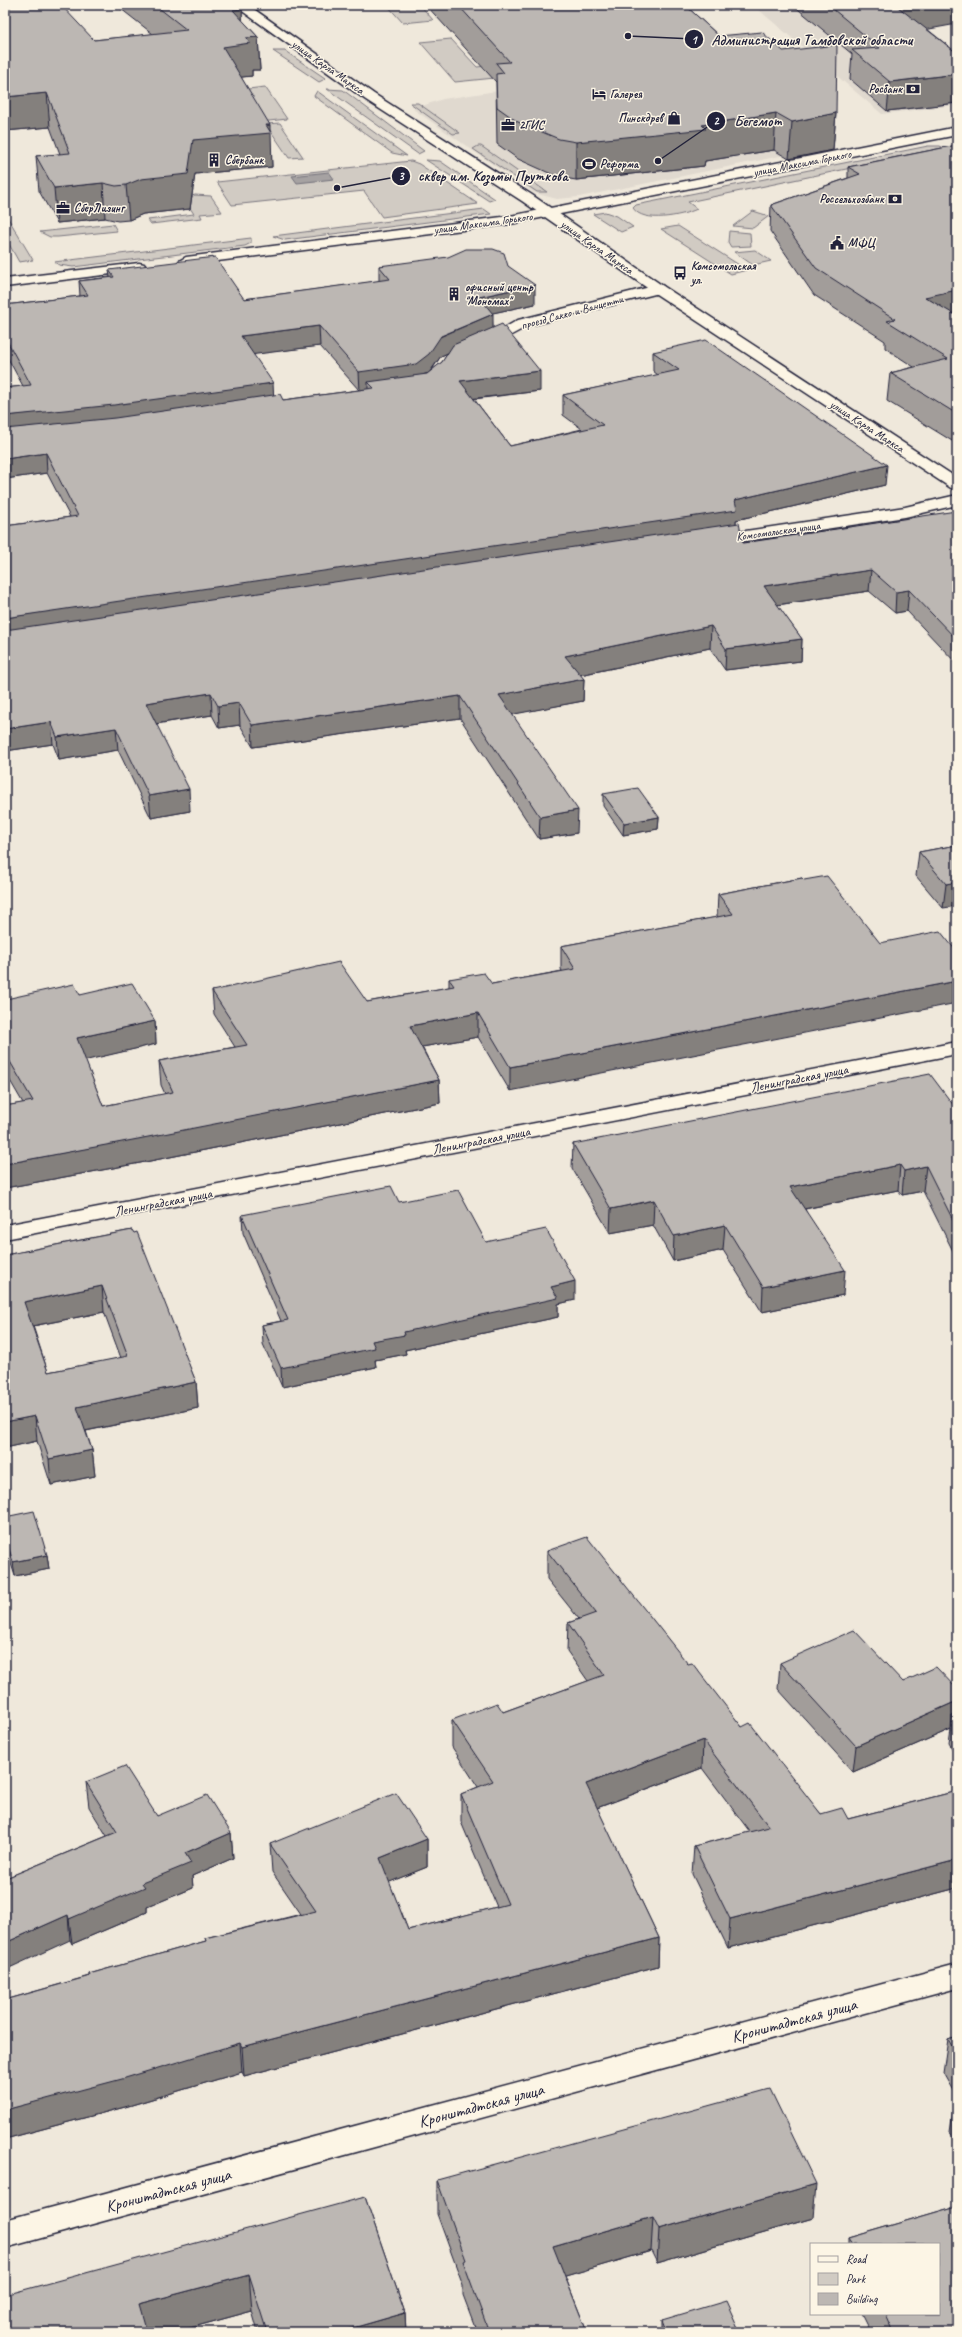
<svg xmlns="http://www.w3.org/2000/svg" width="962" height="2337" viewBox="0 0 962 2337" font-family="Caveat,sans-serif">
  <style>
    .built { fill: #e0d9cf }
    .green { fill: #d1cbc3; stroke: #7a767f }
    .water { fill: #a6a2a2; stroke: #716f79 }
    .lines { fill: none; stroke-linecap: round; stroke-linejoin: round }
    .minor-casing { stroke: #22223b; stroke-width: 3 }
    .secondary-casing { stroke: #22223b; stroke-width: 3 }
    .minor { fill: #fcf5e5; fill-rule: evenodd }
    .secondary { fill: #fcf5e5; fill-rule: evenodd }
    .wall { fill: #a29d9a; stroke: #22223b; fill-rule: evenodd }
    .shaded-wall { fill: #84807d; stroke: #22223b }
    .building { fill: #bcb7b3; stroke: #22223b; fill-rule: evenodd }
    .labels { text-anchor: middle; stroke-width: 3; stroke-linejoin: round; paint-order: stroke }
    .far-street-label { font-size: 12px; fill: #22223b; stroke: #fcf5e5 }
    .far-poi-label { font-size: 12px; font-weight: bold; fill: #22223b; stroke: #fcf5e5; text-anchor: start }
    .street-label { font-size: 14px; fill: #22223b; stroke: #fcf5e5 }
    .near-street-label { font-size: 17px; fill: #22223b; stroke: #fcf5e5 }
    .leader { fill: none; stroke: #22223b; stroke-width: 1.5 }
    .callout-dot { fill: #22223b; stroke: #fcf5e5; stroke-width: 1.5 }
    .mark-label { font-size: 12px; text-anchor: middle; font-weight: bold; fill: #fff }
    .callout-label { font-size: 15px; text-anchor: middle; font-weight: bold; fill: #22223b; stroke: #fcf5e5; stroke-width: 3; stroke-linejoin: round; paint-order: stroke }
  </style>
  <rect width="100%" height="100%" fill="#efe8db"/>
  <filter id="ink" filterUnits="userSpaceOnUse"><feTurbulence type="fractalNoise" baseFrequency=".025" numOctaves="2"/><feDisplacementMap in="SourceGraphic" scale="8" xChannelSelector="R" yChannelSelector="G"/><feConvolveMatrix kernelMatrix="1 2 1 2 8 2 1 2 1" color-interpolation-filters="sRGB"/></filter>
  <g filter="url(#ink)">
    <g class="built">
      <path d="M753 5H886L957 54V105L882 114Z"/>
      <path d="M761 68 835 145 579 197 557 199 534 193 413 109 443 99 490 92Z"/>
    </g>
    <g class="green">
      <path d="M387 5H420L433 20 403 23Z"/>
      <path d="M451 39 477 67 552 59 564 71 455 82 420 42Z"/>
      <path d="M273 51H285L325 78 323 80 319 82Z"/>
      <path d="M265 87 287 119 260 122 240 90Z"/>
      <path d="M327 89 343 90 424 151 418 154Z"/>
      <path d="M317 91 407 156 392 153 314 96Z"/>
      <path d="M410 103H418L460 133 453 134Z"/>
      <path d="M280 123 303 157 289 158 266 124Z"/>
      <path d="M478 146H481L547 192H537L473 149Z"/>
      <path d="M928 146H940L950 151 928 152 688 202 697 209C682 216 643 224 633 208L636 205Z"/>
      <path d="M426 160 440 161 495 199 489 201Z"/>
      <path d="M411 161 419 164 478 204 382 217 364 191 232 205 217 182Z"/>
      <path d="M195 195 211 196 222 212 200 214 202 218 151 224 148 220 194 214 184 199Z"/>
      <path d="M484 209 491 214 285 240 273 236Z"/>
      <path d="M753 211 769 216 753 228 733 226Z"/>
      <path d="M605 212 617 216 633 227 621 232 593 214Z"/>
      <path d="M5 213 33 260 19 262 5 237Z"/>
      <path d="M113 224 117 231 58 237H50L40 232Z"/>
      <path d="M678 226 747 270 731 274 661 229Z"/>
      <path d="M729 231 750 233 751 246 731 247 728 242Z"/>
      <path d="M251 238V243L245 246 73 267 59 265 54 262Z"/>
      <path d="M755 250 771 261 753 265 734 252Z"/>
    </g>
    <path class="water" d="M329 172 334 179 297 183 292 176Z"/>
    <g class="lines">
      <g class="minor-casing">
        <g id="minor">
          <path d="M957 127V135L510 224 186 265 179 261 186 257 510 216Z"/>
          <path d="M139 263 144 264 146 267 144 270 5 287V279Z"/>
          <path d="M658 285 663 286 665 289 663 292 528 326 487 348 482 349 475 345 518 320Z"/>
          <path d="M957 495V505L905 517 712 546 706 544 704 541 706 538 712 536 905 507Z"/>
          <path d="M957 1042V1054L5 1239V1225Z"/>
          <path d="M957 1964V1988L5 2248V2220Z"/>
        </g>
      </g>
      <g class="secondary-casing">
        <path id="secondary" d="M234 5H248L374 94 532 195 663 286 957 478V490L951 488 653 292 522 201 366 100Z"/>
      </g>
      <use href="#minor" class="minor"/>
      <use href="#secondary" class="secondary"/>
    </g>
    <g class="wall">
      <path d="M5 5 94 40 153 34 116 5H239V7L242 9V20L258 37 260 70H252V76L241 77 270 131 272 167 195 174 190 209 143 214 129 220 118 221 105 218 57 223 39 191 36 156 60 154 50 127 5 131Z"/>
      <path d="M250 5H308L257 9Z"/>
      <path d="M426 5H685L719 36 836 113 833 150 789 159 774 150 705 161 704 166 576 180 558 177 518 159 497 144 496 82Z"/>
      <path d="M793 5H957L927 29 957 53V103L887 111 850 79 852 54Z"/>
      <path d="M957 145V444L887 401 890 373 914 367 885 348V341L814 295 770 231 771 205 848 178V167Z"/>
      <path d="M379 266H508L535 304 492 313 493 328 540 391 474 399 510 446 582 429 563 415V395L658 375 653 371V352L885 485 736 520V523L743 543 957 512V664L907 611 895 613 869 591 777 605 802 639 801 661 725 670 710 648 580 675 584 679 583 701 512 714 577 833 539 839 460 718 253 747 240 725 219 728 212 715 156 724 190 811 151 818 118 750 59 760 53 744 5 751V526L70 517 47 473 5 479V388L23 386 5 353V305L80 296 79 281 110 277 109 270 244 299 379 281ZM320 346 359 390 283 400 273 395 253 354ZM448 353 442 362 431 371 441 356Z"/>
      <path d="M603 794 659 817 658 829 623 835 603 806Z"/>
      <path d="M957 845 943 908 916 876 919 852Z"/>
      <path d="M802 878 510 1091 478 1037 422 1047 439 1080 440 1103 140 1163 5 1188V1106L23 1103 5 1072V998L6 999 80 995 155 1021 156 1044 85 1060 103 1106 165 1094 161 1085 159 1061 235 1047 214 1014 212 991 367 1002 449 987V979L492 984 562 971 561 969V946L718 917 717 916 718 894Z"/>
      <path d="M957 1110V1259L923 1191 902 1195 898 1190 805 1209 843 1295 762 1312 723 1250 673 1261 653 1225 610 1233 572 1168 573 1144Z"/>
      <path d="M399 1202 486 1242 575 1300 558 1304V1317L405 1350 406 1354 375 1360 376 1367 282 1387 263 1344 262 1325 281 1321 243 1233 242 1215Z"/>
      <path d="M132 1230 196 1382 198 1408 86 1431 92 1450 95 1476 51 1485 37 1441 5 1448V1255ZM104 1312 121 1358 48 1372 33 1326Z"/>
      <path d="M5 1517 47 1555 49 1569 15 1576 5 1545Z"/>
      <path d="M547 1551 688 1664 742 1727 821 1814 848 1819 957 1791V1888L728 1948 692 1874 694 1846 750 1832 702 1768 597 1808 659 1938 658 1966 244 2076 242 2072 125 2107 5 2139V2000L89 1976V1974L206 1941 205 1938 301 1914 272 1872 270 1844 427 1839V1867L389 1882 408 1930 497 1907 461 1822V1794L478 1787 452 1747V1720L503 1712 588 1681 567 1651 568 1623 579 1619 547 1579Z"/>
      <path d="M780 1663 903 1682 957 1689V1757L949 1743 951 1729 853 1772 778 1689Z"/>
      <path d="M86 1782 157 1816 231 1833 233 1858 192 1876 193 1888 147 1907V1912L72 1944 70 1940 6 1878 107 1836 89 1807Z"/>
      <path d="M957 2036V2145L950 2131 955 2097 956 2096 943 2073 948 2039Z"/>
      <path d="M437 2180 813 2218 657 2263 651 2251 565 2276 587 2332H477L463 2295V2285L437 2214Z"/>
      <path d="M365 2197 405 2313 406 2332H258L252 2311 175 2332H5Z"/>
      <path d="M957 2206V2332H871L862 2314H939V2244H848V2238Z"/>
      <path d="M662 2320 740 2332H662Z"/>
    </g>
    <g class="shaded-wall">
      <path d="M206 5H239V9H242L243 41Z"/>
      <path d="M256 5H308L257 9Z"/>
      <path d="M908 5H957V24L896 35 898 7Z"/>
      <path d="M258 37 260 70H252V76L224 79 223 47 246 38Z"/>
      <path d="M957 74V103L887 111 890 82Z"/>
      <path d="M47 93 50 127 5 131V97Z"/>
      <path d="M776 113 774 150 705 161 704 166 576 180V142L702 125Z"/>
      <path d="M836 113 833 150 789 159 792 122Z"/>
      <path d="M266 125H270V133H271L272 167 195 174 190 209 143 214 129 220 126 185 193 140Z"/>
      <path d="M103 183 105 218 57 223 54 188Z"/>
      <path d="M957 272V317L925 297Z"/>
      <path d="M535 285V304L479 316V297Z"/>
      <path d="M493 314V333L441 356 429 373 374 388 368 382V390L360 391 359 372Z"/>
      <path d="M319 326 320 346 242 356 241 336Z"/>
      <path d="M540 371V391L460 400V381Z"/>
      <path d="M273 383 274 403 5 436V416Z"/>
      <path d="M46 453 47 473 5 479V459Z"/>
      <path d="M887 465 885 485 736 520V531L5 639V618L735 500Z"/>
      <path d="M871 570 869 591 763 607 764 586Z"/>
      <path d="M909 590 907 611 895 613 896 592Z"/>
      <path d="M711 626 710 648 565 678V656Z"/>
      <path d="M802 639 801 661 725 670 726 649Z"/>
      <path d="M584 679 583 701 499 717V695Z"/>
      <path d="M211 693 212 715 148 725 146 703Z"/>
      <path d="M460 696V718L253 747 252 725Z"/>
      <path d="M239 703 240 725 219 728 218 706Z"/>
      <path d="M51 722 53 744 5 751V729Z"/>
      <path d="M116 728 118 750 59 760 57 737Z"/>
      <path d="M189 789 190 811 151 818 149 796Z"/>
      <path d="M578 810 577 833 539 839 540 817Z"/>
      <path d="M659 817 658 829 623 835 624 823Z"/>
      <path d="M957 882V906L943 908 946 884Z"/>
      <path d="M957 981V1003L510 1091V1067Z"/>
      <path d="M478 1013V1037L411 1049 410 1026Z"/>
      <path d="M155 1021 156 1044 79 1062 77 1038Z"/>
      <path d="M439 1080 440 1103 140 1163 5 1188V1164Z"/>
      <path d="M900 1165 898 1190 789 1212 790 1187Z"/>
      <path d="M926 1166 923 1191 902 1195 904 1171Z"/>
      <path d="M654 1200 653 1225 610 1233 611 1209Z"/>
      <path d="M725 1225 723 1250 673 1261 674 1236Z"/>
      <path d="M845 1270 843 1295 762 1312 763 1287Z"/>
      <path d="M575 1281V1300L558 1304V1317L405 1350 406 1354 375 1360 376 1367 282 1387 281 1368 372 1341 551 1287Z"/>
      <path d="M102 1286 104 1312 27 1327 24 1302Z"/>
      <path d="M196 1382 198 1408 80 1432 77 1407Z"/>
      <path d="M35 1416 37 1441 5 1448V1422Z"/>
      <path d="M92 1450 95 1476 51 1485 49 1459Z"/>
      <path d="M47 1555 49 1569 15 1576 13 1562Z"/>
      <path d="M957 1701V1723L952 1716 951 1729 853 1772 856 1746Z"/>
      <path d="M703 1740 702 1768 586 1812V1784Z"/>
      <path d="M231 1833 233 1858 192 1876 193 1888 147 1907V1912L72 1944 69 1919 142 1883 185 1853Z"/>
      <path d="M427 1839V1867L380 1886V1858Z"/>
      <path d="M957 1860V1888L728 1948 730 1919Z"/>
      <path d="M68 1915 70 1940 5 1970V1943Z"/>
      <path d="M659 1938 658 1966 244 2076 242 2047Z"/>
      <path d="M240 2043 242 2072 125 2107 5 2139V2110Z"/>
      <path d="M816 2184 813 2218 657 2263 659 2229Z"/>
      <path d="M653 2217 651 2251 552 2280 553 2246Z"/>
      <path d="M249 2275 252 2311 175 2332H142L139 2304Z"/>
      <path d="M405 2313 406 2332H339Z"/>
    </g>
    <g class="building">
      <path d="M5 5H61L94 40 187 30 155 5H236L242 9 233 10 258 37 246 38 250 43 223 47 270 125H266L271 133 193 140 188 174 141 179 126 185 116 186 103 183 54 188 36 156 70 153 47 93 5 97Z"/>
      <path d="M458 5H685L719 36 762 32 783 51 837 45 836 113 792 122 776 113 702 125 706 129 576 142 559 139 518 122 497 107 496 74 504 73 496 63 510 62Z"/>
      <path d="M828 5H908L898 7 957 53V74L890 82 852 50 880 48Z"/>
      <path d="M957 145V290L925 297 957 316V414L890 373 948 359 887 321 895 319 816 268 771 205 860 174 848 167Z"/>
      <path d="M466 249H493L504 253 508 266 535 285 479 297 493 314 441 336 429 354 416 364 359 372 319 326 241 336 273 383 114 405 5 416V388L31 385 5 337V305L88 295 79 281 114 277 109 270 215 257 244 299 390 279 379 266 448 257Z"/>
      <path d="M502 324 540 371 460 381 510 446 603 425 563 395 679 370 653 352 706 340 887 465 735 500 737 510 5 618V526L78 516 46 453 5 459V429L115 418 280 394 283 400 374 388 368 382 427 374 442 362 453 345Z"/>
      <path d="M956 511 957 512V640L909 590 896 592 871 570 764 586 802 639 726 649 711 626 565 656 584 679 499 695 578 810 540 817 460 696 252 725 239 703 218 706 211 693 146 703 189 789 149 796 116 728 57 737 51 722 5 729V630L739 523 743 543Z"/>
      <path d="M638 788 659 817 624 823 603 794Z"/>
      <path d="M957 845V882L946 884 919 852Z"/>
      <path d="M827 876 880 943 940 931 957 952V981L510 1067 478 1013 410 1026 439 1080 138 1139 5 1164V1106L33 1101 5 1053V998L6 999 74 984 80 995 132 983 155 1021 77 1038 103 1106 173 1092 159 1061 247 1045 212 991 339 962 367 1002 454 986 449 979 484 973 492 984 575 969 561 946 733 914 718 894 802 878 804 880Z"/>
      <path d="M930 1074 957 1110V1228L926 1166 904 1171 900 1165 790 1187 845 1270 763 1287 725 1225 674 1236 654 1200 611 1209 573 1144Z"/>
      <path d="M391 1186 399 1202 458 1190 486 1242 546 1229 575 1281 551 1287 558 1298 404 1332 405 1335 372 1341 375 1348 281 1368 262 1325 288 1320 242 1215Z"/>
      <path d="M132 1230 134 1233 137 1232 196 1382 77 1407 92 1450 49 1459 35 1416 5 1422V1255ZM102 1286 128 1356 48 1372 24 1302Z"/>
      <path d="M34 1511 47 1555 13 1562 5 1536V1517Z"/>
      <path d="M587 1537 688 1664 692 1663 742 1727 750 1723 821 1814 842 1808 848 1819 957 1791V1860L730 1919 694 1846 769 1827 703 1740 586 1784 659 1938 242 2047 240 2043 122 2079 5 2110V2000L90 1976 89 1974 206 1941 205 1938 316 1911 270 1844 396 1793 427 1839 380 1858 408 1930 508 1904 461 1794 493 1781 452 1720 497 1703 503 1712 604 1675 568 1623 596 1613 547 1551Z"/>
      <path d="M854 1630 903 1682 936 1667 957 1689V1701L856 1746 780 1663Z"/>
      <path d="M957 1714V1723L952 1716Z"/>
      <path d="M125 1766 157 1816 207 1795 231 1833 185 1853 191 1863 142 1883 145 1887 69 1919 68 1915 5 1943V1877L6 1878 117 1832 86 1782Z"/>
      <path d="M957 2036V2055L948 2039Z"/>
      <path d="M770 2089 816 2184 659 2229 653 2217 553 2246 587 2332H489L463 2261 466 2260 437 2180Z"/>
      <path d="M957 2096V2101L955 2097Z"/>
      <path d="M365 2197 405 2313 339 2332H267L249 2275 139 2304 147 2332H5V2295Z"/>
      <path d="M957 2206V2332H894L886 2314H939V2244H852L848 2238Z"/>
      <path d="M726 2301 740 2332H667L662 2320Z"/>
    </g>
  </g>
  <defs>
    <g id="bank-bare" transform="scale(1.08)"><path d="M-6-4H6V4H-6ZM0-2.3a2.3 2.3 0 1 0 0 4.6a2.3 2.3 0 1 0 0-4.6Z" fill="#22223b" stroke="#fcf5e5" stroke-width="2.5" paint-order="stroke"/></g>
    <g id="hotel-bare" transform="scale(1.08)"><path d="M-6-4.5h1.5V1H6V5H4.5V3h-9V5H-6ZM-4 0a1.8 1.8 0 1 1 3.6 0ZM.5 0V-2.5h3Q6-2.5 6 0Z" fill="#22223b" stroke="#fcf5e5" stroke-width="2.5" paint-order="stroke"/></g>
    <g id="shop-bare" transform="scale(1.08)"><path d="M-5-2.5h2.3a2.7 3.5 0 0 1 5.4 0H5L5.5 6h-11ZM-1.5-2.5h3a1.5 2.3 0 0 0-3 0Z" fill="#22223b" stroke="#fcf5e5" stroke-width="2.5" paint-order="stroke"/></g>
    <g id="office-bare" transform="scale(1.08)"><path d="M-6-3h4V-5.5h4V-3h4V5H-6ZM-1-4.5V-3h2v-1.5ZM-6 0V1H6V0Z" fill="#22223b" stroke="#fcf5e5" stroke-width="2.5" paint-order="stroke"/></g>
    <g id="building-bare" transform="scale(1.08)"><path d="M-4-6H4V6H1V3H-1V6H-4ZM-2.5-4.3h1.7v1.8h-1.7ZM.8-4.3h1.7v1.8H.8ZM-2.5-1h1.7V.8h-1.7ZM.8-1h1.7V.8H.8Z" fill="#22223b" stroke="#fcf5e5" stroke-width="2.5" paint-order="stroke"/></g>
    <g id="stadium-bare" transform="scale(1.08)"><path d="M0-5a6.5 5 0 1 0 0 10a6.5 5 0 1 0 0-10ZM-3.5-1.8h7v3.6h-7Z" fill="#22223b" stroke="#fcf5e5" stroke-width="2.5" paint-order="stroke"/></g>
    <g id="civic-bare" transform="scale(1.08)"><path d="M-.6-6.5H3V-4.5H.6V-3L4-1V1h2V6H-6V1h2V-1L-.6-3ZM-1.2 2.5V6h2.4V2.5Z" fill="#22223b" stroke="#fcf5e5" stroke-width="2.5" paint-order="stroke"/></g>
    <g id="bus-bare" transform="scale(1.08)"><path d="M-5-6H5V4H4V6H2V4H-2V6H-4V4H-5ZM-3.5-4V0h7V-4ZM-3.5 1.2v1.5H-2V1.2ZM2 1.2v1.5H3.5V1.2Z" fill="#22223b" stroke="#fcf5e5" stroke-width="2.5" paint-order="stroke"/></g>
  </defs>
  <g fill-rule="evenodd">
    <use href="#bank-bare" x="913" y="89"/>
    <use href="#hotel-bare" x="599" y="94"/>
    <use href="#shop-bare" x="674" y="118"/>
    <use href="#office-bare" x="508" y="125"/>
    <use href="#building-bare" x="214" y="160"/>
    <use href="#stadium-bare" x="589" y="164"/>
    <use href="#bank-bare" x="895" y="199"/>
    <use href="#office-bare" x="63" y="208"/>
    <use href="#civic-bare" x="837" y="243"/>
    <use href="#bus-bare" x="680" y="273"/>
    <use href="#building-bare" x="454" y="294"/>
  </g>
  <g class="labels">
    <g class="far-street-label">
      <text transform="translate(328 67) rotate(35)" y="4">улица Карла Маркса</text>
      <text transform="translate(802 163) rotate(-11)" y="4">улица Максима Горького</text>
      <text transform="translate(483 223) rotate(-8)" y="4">улица Максима Горького</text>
      <text transform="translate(597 247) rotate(35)" y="4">улица Карла Маркса</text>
      <text transform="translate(572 312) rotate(-15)" y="4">проезд Сакко и Ванцетти</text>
      <text transform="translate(867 426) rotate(33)" y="4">улица Карла Маркса</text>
      <text transform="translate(778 531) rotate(-8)" y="4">Комсомольская улица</text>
    </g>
    <g class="far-poi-label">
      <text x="902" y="93" text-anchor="end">Росбанк</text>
      <text x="610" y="98">Галерея</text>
      <text x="663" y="122" text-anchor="end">Пинскдрев</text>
      <text x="519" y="129">2ГИС</text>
      <text x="225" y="164">Сбербанк</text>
      <text x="600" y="168">Реформа</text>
      <text x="884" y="203" text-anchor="end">Россельхозбанк</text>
      <text x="74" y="212">СберЛизинг</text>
      <text x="848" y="247">МФЦ</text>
      <text x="691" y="270">Комсомольская<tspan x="691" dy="14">ул.</tspan></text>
      <text x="465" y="291">офисный центр<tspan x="465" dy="14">"Мономах"</tspan></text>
    </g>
    <g class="street-label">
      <text transform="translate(799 1078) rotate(-11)" y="5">Ленинградская улица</text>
      <text transform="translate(481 1140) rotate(-11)" y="5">Ленинградская улица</text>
      <text transform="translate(163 1202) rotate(-11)" y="5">Ленинградская улица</text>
    </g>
    <g class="near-street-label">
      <text transform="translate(794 2020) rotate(-15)" y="6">Кронштадтская улица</text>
      <text transform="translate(481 2105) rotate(-15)" y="6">Кронштадтская улица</text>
      <text transform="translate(168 2190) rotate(-15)" y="6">Кронштадтская улица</text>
    </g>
  </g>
  <path class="leader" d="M628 36L694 39M658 161L716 121M337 188L401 176"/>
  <g class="callout-dot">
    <circle cx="628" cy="36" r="4"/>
    <circle cx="658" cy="161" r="4"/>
    <circle cx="337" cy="188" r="4"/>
    <circle cx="694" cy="39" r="10"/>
    <circle cx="716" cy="121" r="10"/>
    <circle cx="401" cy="176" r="10"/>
  </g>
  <g class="mark-label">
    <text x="694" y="44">1</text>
    <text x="716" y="125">2</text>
    <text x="401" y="180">3</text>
  </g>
  <g class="callout-label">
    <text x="812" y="45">Администрация Тамбовской области</text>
    <text x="758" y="126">Бегемот</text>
    <text x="493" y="181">сквер им. Козьмы Пруткова</text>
  </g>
  <rect width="962" height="2337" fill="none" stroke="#fcf5e5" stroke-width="20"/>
  <rect x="10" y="10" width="942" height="2317" fill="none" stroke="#22223b" stroke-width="1.5" filter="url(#ink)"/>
  <rect x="810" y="2243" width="130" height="72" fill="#fcf5e5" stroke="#a5a1a1"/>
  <rect x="818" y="2256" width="20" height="6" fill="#fcf5e5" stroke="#a5a1a1"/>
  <text x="846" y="2263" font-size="12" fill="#22223b">Road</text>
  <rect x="818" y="2273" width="20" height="12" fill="#d1cbc3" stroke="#a5a1a1"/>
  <text x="846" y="2283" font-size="12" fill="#22223b">Park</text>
  <rect x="818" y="2293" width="20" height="12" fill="#bcb7b3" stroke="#a5a1a1"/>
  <text x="846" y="2303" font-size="12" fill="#22223b">Building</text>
</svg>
